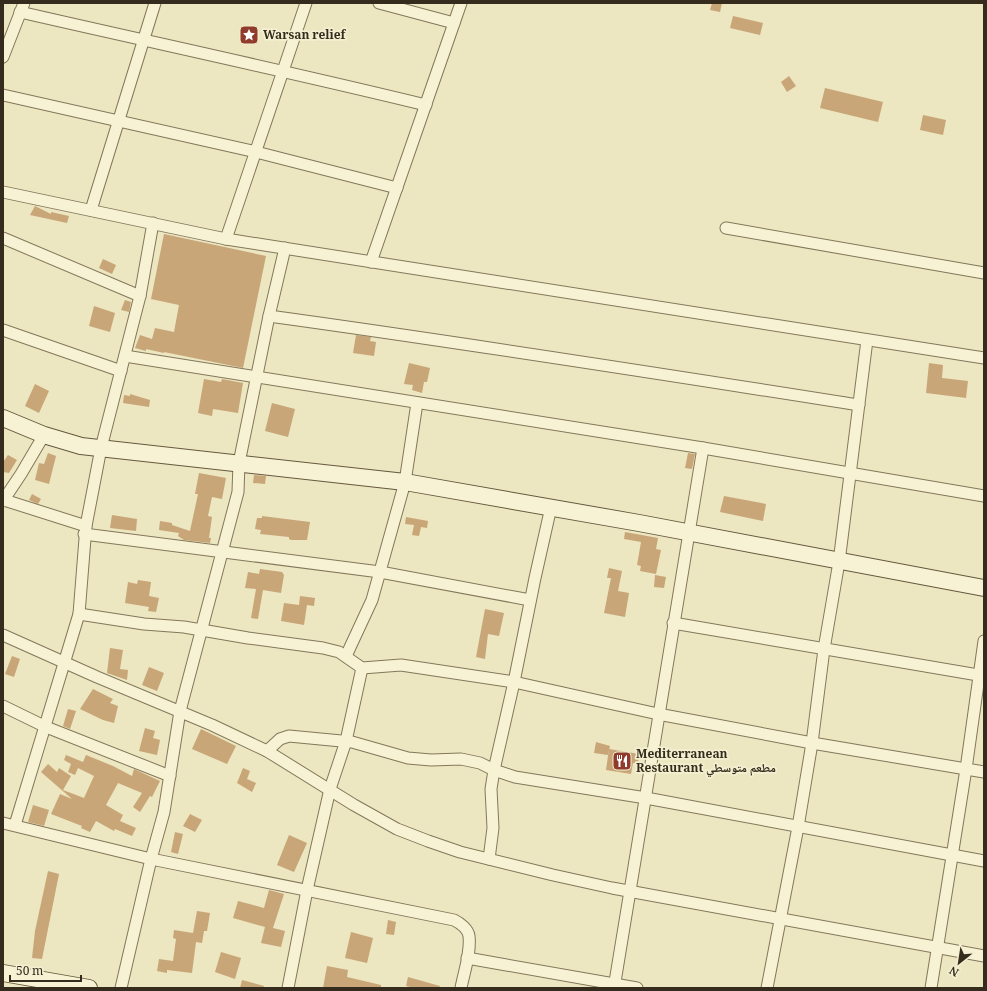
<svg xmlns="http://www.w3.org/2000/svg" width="987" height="991" viewBox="0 0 987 991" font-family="Georgia,'Noto Naskh Arabic',serif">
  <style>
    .building { fill: #c8a678 }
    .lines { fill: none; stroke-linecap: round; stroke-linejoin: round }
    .street-casing { stroke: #84775a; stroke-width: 13 }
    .secondary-casing { stroke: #66583d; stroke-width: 18 }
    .street { stroke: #f7f2d4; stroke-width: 11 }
    .secondary { stroke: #f7f2d4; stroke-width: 16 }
    .labels { text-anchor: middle; stroke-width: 3.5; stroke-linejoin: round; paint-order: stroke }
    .poi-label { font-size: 12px; font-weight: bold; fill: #352c1d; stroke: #f4efd0; text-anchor: start }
  </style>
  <rect width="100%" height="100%" fill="#ece6c1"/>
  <g class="building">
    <path d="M712 3H722L720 12 710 10Z"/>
    <path d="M733 16 763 23 760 35 730 28Z"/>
    <path d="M789 76 796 86 787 92 781 82Z"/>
    <path d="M825 88 883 102 878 122 820 108Z"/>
    <path d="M923 115 946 120 943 135 920 130Z"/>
    <path d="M35 206 51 214V212L69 216 67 223 30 215Z"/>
    <path d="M164 234 266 256 243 368 164 352V353L146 349V351L135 348 140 335 152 339 155 328 174 332 179 305 151 299Z"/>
    <path d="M103 259 116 265 112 274 99 268Z"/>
    <path d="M125 300 131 302 129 312 121 310Z"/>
    <path d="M94 306 115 313 110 332 89 326Z"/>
    <path d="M356 335 371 337 370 341 376 342 374 356 353 353Z"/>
    <path d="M409 363 430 368 427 382H424L422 393 412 390 413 385 404 384Z"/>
    <path d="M929 363 943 365 942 378 968 381 966 398 926 393Z"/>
    <path d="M204 379 221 382 222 379 243 383 238 413 213 409 212 416 198 413Z"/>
    <path d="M35 384 49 391 39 413 25 406Z"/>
    <path d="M130 394 150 400 149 407 123 403 124 395 130 396Z"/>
    <path d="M272 403 295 409 288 437 265 431Z"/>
    <path d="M48 453 56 456 49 484 35 480 39 463 44 464Z"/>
    <path d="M688 453 695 454 692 469 685 468Z"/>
    <path d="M8 455 17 460 9 473 3 472V462Z"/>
    <path d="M199 473 226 478 222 499 212 497 208 516 212 517 209 538H211L210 543 184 540 178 536 179 533 159 530 160 521 172 523V525L190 531 198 494H195Z"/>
    <path d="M254 475 266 476 265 484 253 483Z"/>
    <path d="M32 494 41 499 38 504 29 500Z"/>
    <path d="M724 496 766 504 763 521 720 512Z"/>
    <path d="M112 515 137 519 136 531 110 528Z"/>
    <path d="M262 516 310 522 307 540H291L289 539V537L260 534 261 530 255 529 257 518H262Z"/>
    <path d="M406 517 428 521 427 528 421 527 419 536 412 535 414 525 405 524Z"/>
    <path d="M625 532 658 538 656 549 661 550 656 574 640 571 641 566 637 565 641 542 624 539Z"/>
    <path d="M609 568 622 571 618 591 629 593 625 617 604 613 611 578H607Z"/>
    <path d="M260 569 282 572 284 575 281 593 263 590 258 619 251 618 256 589 245 588 248 572 259 574Z"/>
    <path d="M655 575 666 577 664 588 654 587Z"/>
    <path d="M138 580 151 582 149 596 159 598 156 612 148 611 149 607 125 603 128 582 137 584Z"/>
    <path d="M300 596 315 598 314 606 307 605 304 625 281 621 284 603 299 605Z"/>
    <path d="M485 609 504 613 499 636 488 634 485 659 476 657Z"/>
    <path d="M110 648 123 650 120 669 128 670 127 680 107 673Z"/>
    <path d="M12 656 20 659 14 677 5 674Z"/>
    <path d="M149 667 164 673 157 691 142 685Z"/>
    <path d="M93 689 113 699 110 703 118 706 114 723 103 720 80 709Z"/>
    <path d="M68 709 76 711 70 729 63 726Z"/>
    <path d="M145 728 155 731 153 738 160 740 157 755 139 751Z"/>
    <path d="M201 729 236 746 227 764 192 749Z"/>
    <path d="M596 742 610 746 608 755 594 753Z"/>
    <path d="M609 749 639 754 638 764 633 763 631 774 606 770Z"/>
    <path d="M66 755 83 762 86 755 113 766 132 776 134 769 160 781 152 797 150 796 140 812 133 807 142 793 118 783 106 805 123 815 120 821 136 828 132 836 115 829 114 831 96 821 90 832 81 828 82 826 51 814 60 794 72 799 41 772 48 764 57 772 59 768 71 776 63 790 84 798 94 776 78 768 75 775 68 772 71 764 64 760Z"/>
    <path d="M243 768 250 771 247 779 256 783 252 792 237 783Z"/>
    <path d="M33 805 49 810 44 826 28 822Z"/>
    <path d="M190 814 202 820 195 832 183 826Z"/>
    <path d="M175 832 183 834 178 854 171 852Z"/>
    <path d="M289 835 307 843 294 872 277 865Z"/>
    <path d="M48 871 59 874 42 959 32 958 35 931Z"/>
    <path d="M269 890 284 894 273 928 285 931 281 947 261 943 265 927 233 918 238 901 264 908Z"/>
    <path d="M197 911 210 913 207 931H204L202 943 196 942 192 973 167 970V973L157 971 159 959 173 961 176 939 173 938 174 930 193 933Z"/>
    <path d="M388 920 396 922 394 935 386 934Z"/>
    <path d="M351 932 373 938 367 963 345 958Z"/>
    <path d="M221 952 241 958 235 979 215 972Z"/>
    <path d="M327 966 348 970 347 977 381 985V988H323Z"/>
    <path d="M408 977 440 986 439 988H414L406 986Z"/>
    <path d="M242 980 264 986 263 988H240Z"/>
  </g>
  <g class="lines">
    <g class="street-casing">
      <g id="street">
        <path d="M379 3 454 23"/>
        <path d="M20 12C155 43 291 72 426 105"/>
        <path d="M3 57 24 3"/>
        <path d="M3 95 256 152 397 188"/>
        <path d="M3 192 226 239 984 358"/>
        <path d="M91 210 155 3"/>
        <path d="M726 228 984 273"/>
        <path d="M3 238 140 296"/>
        <path d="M226 239 306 3"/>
        <path d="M371 262 461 3"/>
        <path d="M269 316C466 343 662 374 859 405"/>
        <path d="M3 330 121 371"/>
        <path d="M125 356 703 448 984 496"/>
        <path d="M4 500 86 526"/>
        <path d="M3 501 21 474 44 435"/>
        <path d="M84 534 380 572 530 600"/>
        <path d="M79 614 144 624 184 627 248 638 323 648 339 652 362 668 401 665 514 682 658 714 812 743 984 772"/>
        <path d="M673 623 984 676"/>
        <path d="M3 635 97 677 212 725 267 751 354 805 397 829 428 841 460 852 553 875 612 888 984 956"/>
        <path d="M346 656 372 600 405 482 417 403"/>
        <path d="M3 706 46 727 170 776"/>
        <path d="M267 751 280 739 289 736 352 742 408 758 431 760 461 759 480 763 494 770 515 777 646 798 984 861"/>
        <path d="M3 823 151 859 454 920C460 923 468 929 469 936 471 953 464 972 461 988"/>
        <path d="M15 825 79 614 86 526 101 448 140 296 153 223"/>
        <path d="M489 859 493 828 491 789 494 770 514 682 535 578 551 507"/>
        <path d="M467 958 637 988"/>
        <path d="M121 988 151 859 164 812 180 711 238 492 239 463 269 316 285 248"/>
        <path d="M288 988 307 890 330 789 346 741 362 668"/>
        <path d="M614 988 703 448"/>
        <path d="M767 988 798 827 812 743 824 649 839 562 867 340"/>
        <path d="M931 988 966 769 984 641"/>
      </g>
    </g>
    <g class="secondary-casing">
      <g id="secondary">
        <path d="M3 418 44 435 81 446 405 482 639 523 984 588"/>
        <path d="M3 973 89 988"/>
      </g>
    </g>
    <use href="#street" class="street"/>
    <use href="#secondary" class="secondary"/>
  </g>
  <defs>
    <g id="sight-square" transform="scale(1)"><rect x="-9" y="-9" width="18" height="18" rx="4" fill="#913b2c" stroke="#f4efd0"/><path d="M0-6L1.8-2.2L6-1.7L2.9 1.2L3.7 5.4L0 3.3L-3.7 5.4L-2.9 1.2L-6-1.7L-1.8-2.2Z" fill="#fff"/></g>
    <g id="restaurant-square" transform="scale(1)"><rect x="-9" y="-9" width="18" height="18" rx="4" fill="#913b2c" stroke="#f4efd0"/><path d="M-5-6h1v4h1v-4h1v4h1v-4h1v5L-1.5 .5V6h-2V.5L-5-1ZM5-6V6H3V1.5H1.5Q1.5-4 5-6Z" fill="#fff"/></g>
  </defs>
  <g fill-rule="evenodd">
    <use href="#sight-square" x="249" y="35"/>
    <use href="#restaurant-square" x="622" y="761"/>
  </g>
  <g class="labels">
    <g class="poi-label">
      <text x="263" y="39">Warsan relief</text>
      <text x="636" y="758">Mediterranean<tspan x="636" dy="14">Restaurant مطعم متوسطي</tspan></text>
    </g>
  </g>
  <rect width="987" height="991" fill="none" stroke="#352c1d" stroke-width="8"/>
  <g transform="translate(959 963) rotate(210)" stroke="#f4efd0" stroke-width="3" paint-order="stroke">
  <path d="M0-3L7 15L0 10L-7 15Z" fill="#352c1d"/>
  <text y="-6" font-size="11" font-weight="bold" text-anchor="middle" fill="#352c1d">N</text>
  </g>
  <path d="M10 975v6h71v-6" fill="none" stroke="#352c1d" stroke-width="2"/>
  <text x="16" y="975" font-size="12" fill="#352c1d" stroke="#f4efd0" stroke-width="3" paint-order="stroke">50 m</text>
</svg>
